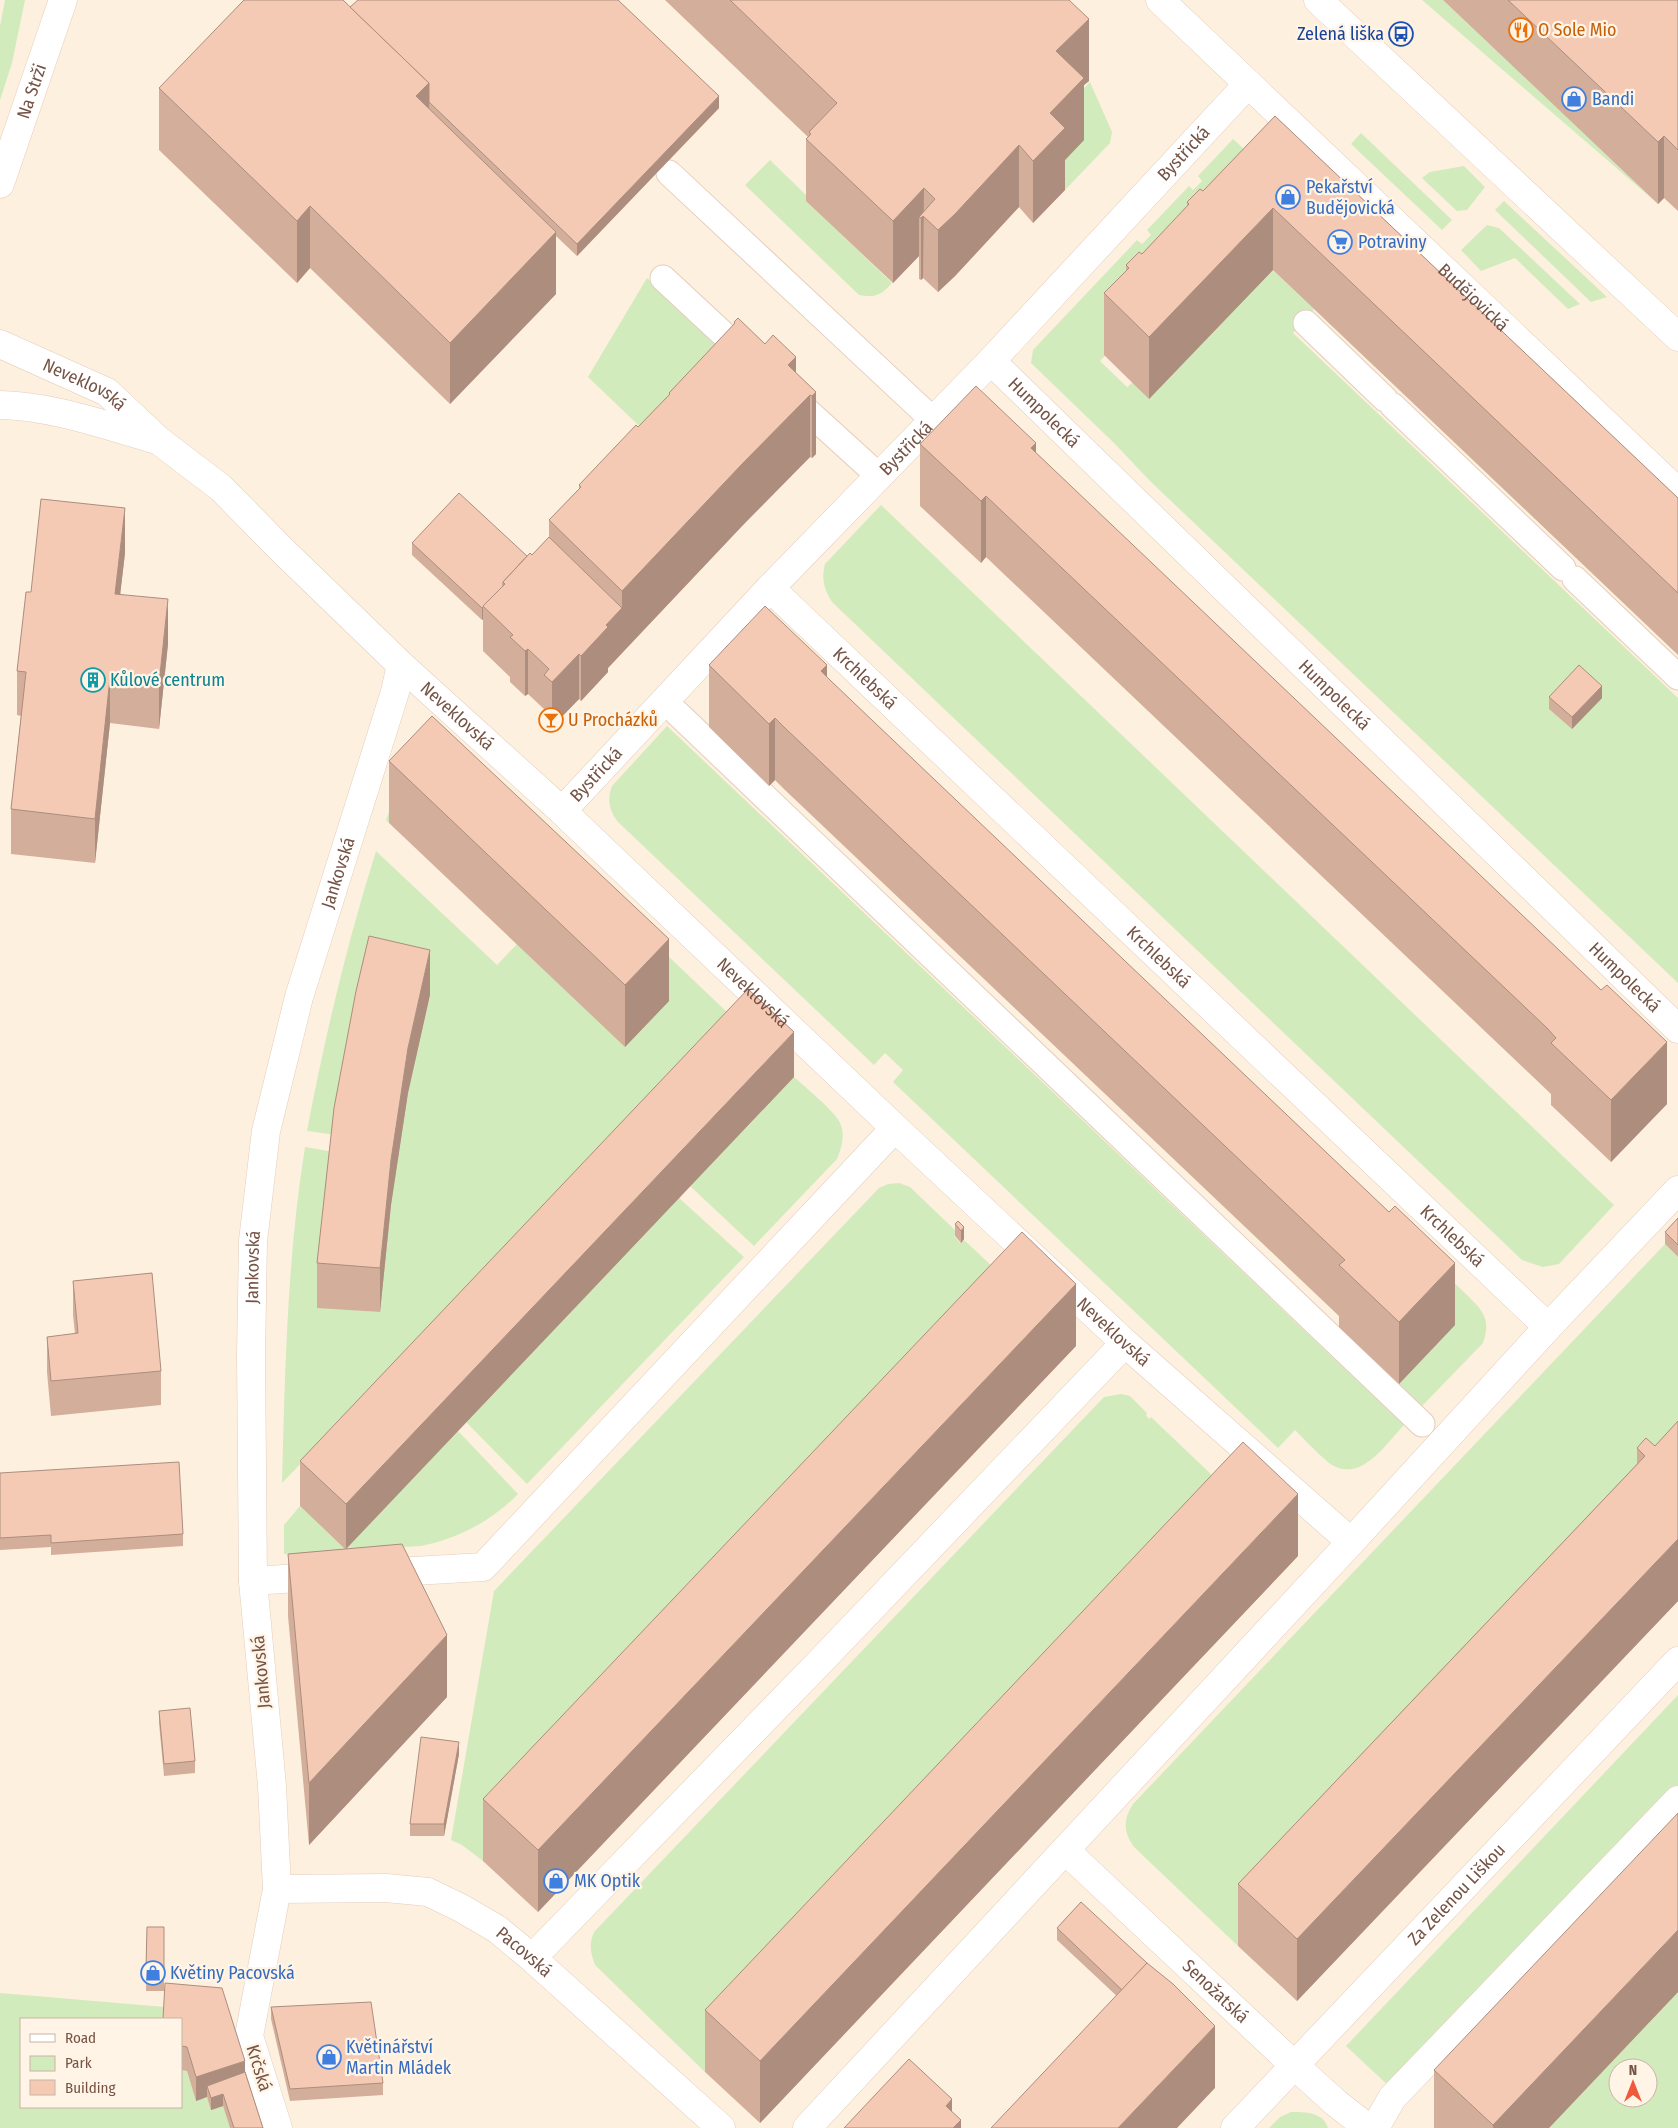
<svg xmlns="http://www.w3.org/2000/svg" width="1678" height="2128" viewBox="0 0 1678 2128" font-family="'Fira Sans Condensed',sans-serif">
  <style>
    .green { fill: #d2ebbd; fill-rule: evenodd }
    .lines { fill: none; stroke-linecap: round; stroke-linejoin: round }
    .lane-casing { stroke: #e4cdbd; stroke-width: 27 }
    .street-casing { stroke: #e4cdbd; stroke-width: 29 }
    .secondary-casing { stroke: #e9cdba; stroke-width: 29 }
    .lane { stroke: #fff; stroke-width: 25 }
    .street { stroke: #fff; stroke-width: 28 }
    .secondary { stroke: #fff; stroke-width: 28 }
    .wall { fill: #d3ae9b }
    .shaded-wall { fill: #ac8d7e }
    .building { fill: #f5cab4; stroke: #ac8d7e }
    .labels { text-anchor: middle; stroke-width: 4.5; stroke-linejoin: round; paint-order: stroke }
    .food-label { font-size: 18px; fill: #c56008; stroke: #fff4e6; text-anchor: start }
    .transit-label { font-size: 18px; fill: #164399; stroke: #fff4e6; text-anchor: end }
    .street-label { font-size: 18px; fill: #755345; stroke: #fff4e6 }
    .shop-label { font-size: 18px; fill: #366cbe; stroke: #fff4e6; text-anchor: start }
    .culture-label { font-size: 18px; fill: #0d838f; stroke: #fff4e6; text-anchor: start }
  </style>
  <rect width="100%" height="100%" fill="#fef0de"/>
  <g class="green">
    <path d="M5 0H25L12 63 0 100V26Z"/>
    <path d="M1422 0H1443L1658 204Z"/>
    <path d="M1090 82 1112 132 1110 143 1065 190 1050 175 1058 115Z"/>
    <path d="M1361 133 1452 220 1442 230 1351 144Z"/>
    <path d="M1233 139 1275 177 1100 361 1127 387 1273 270 1314 309 1293 333 1678 698V983L1150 481 1115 444 1031 363 1033 350 1137 240 1142 244 1151 235 1147 230 1189 186 1193 190 1202 181 1198 176Z"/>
    <path d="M770 160 807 196V201L892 283C881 295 876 298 859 295L745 185Z"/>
    <path d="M1464 166 1485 187 1467 210 1457 211 1422 178 1430 172Z"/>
    <path d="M1504 201 1607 297 1591 302 1495 210Z"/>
    <path d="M1487 225 1499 228 1580 304 1568 309 1515 258 1481 271 1461 250Z"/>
    <path d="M647 278 733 360 655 441 588 377Z"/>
    <path d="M881 505 1614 1205 1559 1264 1543 1267 1522 1260 832 602C824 590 821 578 825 564Z"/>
    <path d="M667 726 1404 1425C1385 1445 1360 1485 1329 1463 1317 1453 1306 1441 1295 1430L1278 1448 893 1082 903 1070 885 1053 874 1065 618 822C609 811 607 799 612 786Z"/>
    <path d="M435 745 443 746 476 773 730 1015 610 1141 629 1159 420 1379 401 1360 282 1483C285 1371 287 1259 305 1147L334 1152 317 1307 379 1312 391 1205 408 1093 430 996 369 981 356 1035 337 1135 307 1131C325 1036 347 943 376 851L497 965 517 944 625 1046 669 1001 432 778 389 823 386 820 410 756 426 746Z"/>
    <path d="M794 1077C804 1086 834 1111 839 1121 846 1133 842 1147 837 1159L754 1246 690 1186Z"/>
    <path d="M899 1183 910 1187 958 1233 954 1236 960 1243 964 1240 1022 1294 483 1861 462 1845 451 1840 494 1591 879 1188 888 1184Z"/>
    <path d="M1357 1190 1468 1296C1484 1312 1491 1320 1483 1343L1422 1406 1399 1384 1455 1325Z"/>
    <path d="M679 1198 744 1257 527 1484 466 1422Z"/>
    <path d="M1665 1244 1678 1257V1483L1238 1946 1134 1847C1123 1832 1123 1819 1133 1804Z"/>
    <path d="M1121 1394 1130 1396 1147 1413 1146 1415 1149 1419 1151 1417 1236 1498 795 1976 705 2072 595 1965C590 1952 589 1944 594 1932L1104 1397Z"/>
    <path d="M458 1431 518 1494C492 1521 457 1539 421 1546L284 1554V1525L300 1506 345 1549Z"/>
    <path d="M1678 1695V1788L1391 2088 1346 2046Z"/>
    <path d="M1678 1992V2128H1549ZM1618 2068H1648V2098H1618Z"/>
    <path d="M0 1993 165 2007 164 2019H21V2107H181V2070L187 2071 196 2100 207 2098 223 2106 230 2128H0Z"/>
    <path d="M1291 2112C1305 2112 1323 2112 1328 2128H1269L1280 2117Z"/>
  </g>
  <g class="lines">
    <g class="lane-casing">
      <g id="lane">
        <path d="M669 173 933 420"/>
        <path d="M663 278 749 358"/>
        <path d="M1306 323 1385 399"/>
        <path d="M792 397 879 476"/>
        <path d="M1393 406 1563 568"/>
        <path d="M1575 579 1678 677"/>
        <path d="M676 712 1422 1424"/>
      </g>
    </g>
    <g class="street-casing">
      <g id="street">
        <path id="s1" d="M0 344 107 392 158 440 221 488 282 550 401 665 562 811 895 1128 1125 1343 1351 1542"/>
        <path id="s2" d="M991 361 1678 1029"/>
        <path d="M0 405C52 406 104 425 154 439"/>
        <path id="s3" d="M770 588 1548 1327"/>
        <path id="s4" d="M562 811 770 588 991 361 1248 84"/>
        <path d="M379 1573 483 1567 895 1128"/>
        <path d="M253 1581 326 1576"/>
        <path id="s5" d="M1066 1851 1294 2065 1336 2103 1368 2128"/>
        <path id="s6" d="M277 1889 386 1888 428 1892 461 1908 497 1929 532 1958 721 2128"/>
        <path d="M532 1958 817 1665 1125 1343"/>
        <path id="s7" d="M278 2128 249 2036 277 1889 272 1786 253 1581 251 1355 253 1241 266 1131 299 997 395 692 401 665"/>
        <path d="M807 2128 1351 1542 1548 1327 1678 1190"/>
        <path id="s8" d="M1235 2128 1678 1661"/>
        <path d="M1375 2128 1392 2098 1678 1800"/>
      </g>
    </g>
    <g class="secondary-casing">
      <g id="secondary">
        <path id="s9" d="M1160 0 1678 492"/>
        <path d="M1318 0 1678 337"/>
        <path id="s10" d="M0 184 63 0"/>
      </g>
    </g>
    <use href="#lane" class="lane"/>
    <use href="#street" class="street"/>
    <use href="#secondary" class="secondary"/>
  </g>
  <g class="wall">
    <path d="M665 0H1069L1089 81 1084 85V140L1065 160V190L1033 223 1019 207 955 276 938 292 923 278 921 280 919 279V256L893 283 806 201V139L808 137Z"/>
    <path d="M1443 0H1678V211L1664 198 1658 204Z"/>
    <path d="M350 7 719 108 577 256 556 236V294L450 404 310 268 297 283 159 150V88Z"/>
    <path d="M1275 116 1678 498V655L1273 270 1149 399 1104 355V293L1126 271V265L1142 254 1187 207V202L1203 191Z"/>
    <path d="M734 322 796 373 816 392V454L812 458 810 457 743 525 608 668V672L581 701 579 699 552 727 544 720V709L528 694 525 696 510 682V677L483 651V619L482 620 412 555V543L527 556 532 555 549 537V520L579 489V485L638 427 669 395V393L734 325Z"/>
    <path d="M920 444 1036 453 1667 1104 1611 1162 1551 1105V1094L986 557 981 563 920 506Z"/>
    <path d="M125 553 120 595 168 644 159 729 110 723 95 863 11 854V809L21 716 17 715V671L31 592Z"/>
    <path d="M709 665 827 677 1455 1325 1399 1384 1339 1327V1316L785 790 775 780 769 786 709 727Z"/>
    <path d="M1549 697 1602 698 1572 729 1549 709Z"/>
    <path d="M389 761 669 1001 625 1047 389 823Z"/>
    <path d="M430 995 408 1093 391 1205 380 1312 317 1308V1263Z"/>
    <path d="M794 1077 346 1549 447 1697 309 1845 288 1616V1554L345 1549 300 1506V1461Z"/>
    <path d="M1678 1218V1257L1665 1244V1232Z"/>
    <path d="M958 1221 964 1239 961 1243 955 1236V1224Z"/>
    <path d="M73 1281 161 1371V1405L51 1416 47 1372V1337L75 1334 73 1315Z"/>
    <path d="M1076 1346 538 1912 483 1861V1799Z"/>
    <path d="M1678 1421V1601L1297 2001 1238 1946V1884L1637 1464V1448L1655 1446Z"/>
    <path d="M0 1473 183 1534V1546L51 1555V1547L0 1550Z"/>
    <path d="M1298 1556 760 2123 705 2072V2010Z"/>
    <path d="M159 1711 195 1761V1773L164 1776 159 1723Z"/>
    <path d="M459 1754 444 1836H410V1824Z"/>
    <path d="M1081 1902 1215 2088 1057 1940V1928Z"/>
    <path d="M147 1927H164V1991H146Z"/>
    <path d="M1678 1992 1549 2128H1434V2070Z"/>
    <path d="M271 2007 383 2083V2095L290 2101 271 2019Z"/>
    <path d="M181 2019 245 2072 263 2128H230L223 2106 211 2110 207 2097 196 2101 187 2071 181 2070Z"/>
  </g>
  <g class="shaded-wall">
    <path d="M1089 19V81L1084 85V140L1065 160V190L1033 223V161L1056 51Z"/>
    <path d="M429 83V145L416 96Z"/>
    <path d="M719 96V108L577 256V244Z"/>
    <path d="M1664 136V198L1658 204V142Z"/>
    <path d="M1019 145V207L955 276 938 292V230Z"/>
    <path d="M924 188 923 278 921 280V218L919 217V256L893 283V221Z"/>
    <path d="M310 206V268L297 283V221Z"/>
    <path d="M1273 208V270L1149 399V337Z"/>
    <path d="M556 232V294L450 404V343Z"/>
    <path d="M796 357V409L810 395V457L743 525 622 653 608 668V672L581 701V656L606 625 622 608V591L788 365Z"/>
    <path d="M816 392V454L812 458V396Z"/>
    <path d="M1036 443V505L1031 448Z"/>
    <path d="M986 496V557L981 563V501Z"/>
    <path d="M125 508V553L115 639V594Z"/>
    <path d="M168 599V644L159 729V684Z"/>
    <path d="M483 607V619L482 620V608Z"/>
    <path d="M528 649V694L525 696V651Z"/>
    <path d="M579 654V699L552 727V682Z"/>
    <path d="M827 665V727L821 671Z"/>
    <path d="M110 678V723L95 863V819Z"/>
    <path d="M1602 686V698L1572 729V717Z"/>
    <path d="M775 718V780L769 786V724Z"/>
    <path d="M669 939V1001L625 1047V985Z"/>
    <path d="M430 950V995L408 1093 391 1205 380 1312V1268L391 1160 408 1048Z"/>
    <path d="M794 1032V1077L346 1549V1504Z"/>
    <path d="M1667 1042V1104L1611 1162V1100Z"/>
    <path d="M964 1227V1239L961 1243V1231Z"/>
    <path d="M1455 1263V1325L1399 1384V1322Z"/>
    <path d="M1076 1284V1346L538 1912V1850Z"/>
    <path d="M1298 1494V1556L760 2123V2061Z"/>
    <path d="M1678 1539V1601L1297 2001V1939Z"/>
    <path d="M447 1635V1697L309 1845V1783Z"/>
    <path d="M459 1742V1754L444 1836V1824Z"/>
    <path d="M1678 1930V1992L1549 2128H1493V2125Z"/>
    <path d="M1215 2026V2088L1177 2128H1118Z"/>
    <path d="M245 2061V2084L207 2086V2097L196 2101V2077Z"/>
    <path d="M223 2094V2106L211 2110V2098Z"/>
    <path d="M952 2099V2128L946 2106Z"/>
    <path d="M961 2120V2128H953Z"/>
  </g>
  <g class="building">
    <path d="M244 0H343L429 83 416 96 556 232 450 343 310 206 297 221 159 88Z"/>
    <path d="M358 0H618L719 96 577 244 429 102V83L350 7Z"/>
    <path d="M730 0H1069L1089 19 1056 51 1084 78 1050 113 1065 128 1033 161 1019 145 955 214 938 230 923 216 921 218 919 217 935 199 924 188 893 221 806 139 811 134 809 132 837 103Z"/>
    <path d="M1508 0H1678V150L1664 136 1658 142Z"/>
    <path d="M1275 116 1678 498V593L1273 208 1149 337 1104 293 1129 268 1126 265 1139 252 1142 254 1189 204 1187 202 1200 189 1203 191Z"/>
    <path d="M738 318 765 344 773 335 796 357 788 365 816 392 812 396 810 395 743 463 622 591 549 520 581 487 579 485 636 425 638 427 670 394 669 393 735 323 734 322Z"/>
    <path d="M976 386 1036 443 1031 448 1601 990 1607 985 1667 1042 1611 1100 1551 1043 1556 1038 1547 1028 986 496 981 501 920 444Z"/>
    <path d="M459 493 527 556 503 582V586L482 608 412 543Z"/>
    <path d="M41 499 125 508 115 594 168 599 159 684 110 678 95 819 11 809 26 672 17 671 26 592H31Z"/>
    <path d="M549 537 622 608 606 625 608 627 581 656 579 654 552 682 544 675 549 669 528 649 525 651 510 637 513 635 483 606 505 584 503 582 530 553 532 555Z"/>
    <path d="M765 606 827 665 821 671 831 681 1145 980 1389 1212 1395 1206 1455 1263 1399 1322 1339 1265 1345 1260 785 728 775 718 769 724 709 665Z"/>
    <path d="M1579 665 1602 686 1572 717 1549 697Z"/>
    <path d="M432 716 669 939 625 985 389 761Z"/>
    <path d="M369 936 430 950 408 1048 391 1160 380 1268 317 1263 334 1108 356 991Z"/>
    <path d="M748 989 794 1032 346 1504 300 1461Z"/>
    <path d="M1678 1218V1245L1665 1232Z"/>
    <path d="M958 1221 964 1227 961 1231 955 1224Z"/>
    <path d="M1022 1232 1076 1284 538 1850 483 1799Z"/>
    <path d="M152 1273 161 1371 51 1381 47 1337 78 1333 73 1281Z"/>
    <path d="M1678 1421V1539L1297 1939 1238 1884 1645 1456 1637 1448 1643 1441 1646 1438 1655 1446Z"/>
    <path d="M1243 1442 1298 1494 760 2061 705 2010Z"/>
    <path d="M179 1462 183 1534 51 1543V1535L0 1538V1473Z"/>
    <path d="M402 1544 447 1635 309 1783 288 1554Z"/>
    <path d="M190 1708 195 1761 164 1764 159 1711Z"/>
    <path d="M421 1737 459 1742 444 1824H410Z"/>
    <path d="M1678 1813V1930L1493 2125 1434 2070Z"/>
    <path d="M1081 1902 1147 1963 1122 1990 1057 1928Z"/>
    <path d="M147 1927H164V1968H146Z"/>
    <path d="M1147 1963 1173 1984 1215 2026 1118 2128H991Z"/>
    <path d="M165 1983 222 1988 245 2061 196 2077 187 2047 181 2046V2019H163Z"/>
    <path d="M371 2002 383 2083 290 2089 271 2007Z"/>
    <path d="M909 2059 952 2099 946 2106 961 2120 953 2128H844Z"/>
    <path d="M245 2072 263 2128H234L223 2094 211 2098 207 2086Z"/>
  </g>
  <defs>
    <g id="restaurant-ring" transform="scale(1.25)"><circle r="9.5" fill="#fff4e6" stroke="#e8710a" stroke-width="1.5"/><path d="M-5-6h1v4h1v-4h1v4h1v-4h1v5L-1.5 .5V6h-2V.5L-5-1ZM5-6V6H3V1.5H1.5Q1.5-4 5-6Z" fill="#e8710a"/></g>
    <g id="bus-ring" transform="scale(1.25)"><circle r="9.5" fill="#fff4e6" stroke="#1a4fb4" stroke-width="1.5"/><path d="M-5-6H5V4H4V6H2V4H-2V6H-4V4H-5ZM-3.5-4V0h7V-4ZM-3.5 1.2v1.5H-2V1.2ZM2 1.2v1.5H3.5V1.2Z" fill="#1a4fb4"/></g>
    <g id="shop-ring" transform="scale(1.25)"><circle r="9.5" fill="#fff4e6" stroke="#3f7fe0" stroke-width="1.5"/><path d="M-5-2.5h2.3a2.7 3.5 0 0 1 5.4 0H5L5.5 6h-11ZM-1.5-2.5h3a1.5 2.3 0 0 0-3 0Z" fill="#3f7fe0"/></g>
    <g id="supermarket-ring" transform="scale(1.25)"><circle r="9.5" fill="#fff4e6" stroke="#3f7fe0" stroke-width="1.5"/><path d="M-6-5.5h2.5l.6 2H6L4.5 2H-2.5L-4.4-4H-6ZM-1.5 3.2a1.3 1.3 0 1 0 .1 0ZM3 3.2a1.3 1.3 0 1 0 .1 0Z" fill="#3f7fe0"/></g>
    <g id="building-ring" transform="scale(1.25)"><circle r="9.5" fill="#fff4e6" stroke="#0f9aa8" stroke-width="1.5"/><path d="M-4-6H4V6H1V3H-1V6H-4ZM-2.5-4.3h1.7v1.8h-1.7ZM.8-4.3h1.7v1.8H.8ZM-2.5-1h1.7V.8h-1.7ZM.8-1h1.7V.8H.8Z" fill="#0f9aa8"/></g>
    <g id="bar-ring" transform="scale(1.25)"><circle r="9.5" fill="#fff4e6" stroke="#e8710a" stroke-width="1.5"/><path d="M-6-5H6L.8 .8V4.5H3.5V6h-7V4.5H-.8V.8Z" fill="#e8710a"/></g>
  </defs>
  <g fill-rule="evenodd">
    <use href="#restaurant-ring" x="1521" y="30"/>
    <use href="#bus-ring" x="1401" y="34"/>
    <use href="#shop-ring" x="1574" y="99"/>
    <use href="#shop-ring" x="1288" y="197"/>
    <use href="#supermarket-ring" x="1340" y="242"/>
    <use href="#building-ring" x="93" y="680"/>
    <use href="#bar-ring" x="551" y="720"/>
    <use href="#shop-ring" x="556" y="1881"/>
    <use href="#shop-ring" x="153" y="1973"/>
    <use href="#shop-ring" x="329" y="2057"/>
  </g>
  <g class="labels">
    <g class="food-label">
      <text x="1538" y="36">O Sole Mio</text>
      <text x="568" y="726">U Procházků</text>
    </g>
    <g class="transit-label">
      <text x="1384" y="40">Zelená liška</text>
    </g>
    <g class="street-label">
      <text dy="6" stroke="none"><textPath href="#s10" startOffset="98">Na Strži</textPath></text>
      <text dy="6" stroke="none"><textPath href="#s4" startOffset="905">Bystřická</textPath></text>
      <text dy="6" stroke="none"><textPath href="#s9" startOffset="432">Budějovická</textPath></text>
      <text dy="6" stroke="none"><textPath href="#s1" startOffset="94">Neveklovská</textPath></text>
      <text dy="6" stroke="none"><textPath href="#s2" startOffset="74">Humpolecká</textPath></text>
      <text dy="6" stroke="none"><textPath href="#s4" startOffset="500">Bystřická</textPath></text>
      <text dy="6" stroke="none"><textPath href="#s3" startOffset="131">Krchlebská</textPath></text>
      <text dy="6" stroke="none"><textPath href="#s2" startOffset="479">Humpolecká</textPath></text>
      <text dy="6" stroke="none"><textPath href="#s1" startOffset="595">Neveklovská</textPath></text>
      <text dy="6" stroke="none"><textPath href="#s4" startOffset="50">Bystřická</textPath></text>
      <text dy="6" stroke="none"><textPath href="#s7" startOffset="1274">Jankovská</textPath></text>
      <text dy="6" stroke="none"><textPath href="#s3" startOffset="536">Krchlebská</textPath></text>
      <text dy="6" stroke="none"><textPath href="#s2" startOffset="884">Humpolecká</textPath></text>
      <text dy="6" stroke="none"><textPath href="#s1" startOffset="1000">Neveklovská</textPath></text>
      <text dy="6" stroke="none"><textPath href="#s3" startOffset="941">Krchlebská</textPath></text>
      <text dy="6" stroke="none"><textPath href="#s7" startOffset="869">Jankovská</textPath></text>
      <text dy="6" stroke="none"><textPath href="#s1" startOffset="1495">Neveklovská</textPath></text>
      <text transform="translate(261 1672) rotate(-95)" y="6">Jankovská</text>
      <text dy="6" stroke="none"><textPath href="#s8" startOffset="322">Za Zelenou Liškou</textPath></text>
      <text dy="6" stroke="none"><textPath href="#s6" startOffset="265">Pacovská</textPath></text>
      <text dy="6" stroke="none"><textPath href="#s5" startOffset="205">Senožatská</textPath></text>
      <text transform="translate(259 2068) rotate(73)" y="6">Krčská</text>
    </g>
    <g class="shop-label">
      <text x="1592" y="105">Bandi</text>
      <text x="1306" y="193">Pekařství<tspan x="1306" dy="21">Budějovická</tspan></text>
      <text x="1358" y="248">Potraviny</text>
      <text x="574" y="1887">MK Optik</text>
      <text x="170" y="1979">Květiny Pacovská</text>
      <text x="346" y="2053">Květinářství<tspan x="346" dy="21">Martin Mládek</tspan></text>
    </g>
    <g class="culture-label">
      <text x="110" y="686">Kůlové centrum</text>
    </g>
  </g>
  <rect x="20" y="2018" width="162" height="90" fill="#fff4e6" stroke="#c8b4a6"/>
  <rect x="30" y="2034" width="25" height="8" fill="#ffffff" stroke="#c8b4a6"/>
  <text x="65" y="2043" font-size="15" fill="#755345">Road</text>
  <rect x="30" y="2056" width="25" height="15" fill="#d2ebbd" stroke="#c8b4a6"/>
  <text x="65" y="2068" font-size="15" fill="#755345">Park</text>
  <rect x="30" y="2080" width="25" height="15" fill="#f5cab4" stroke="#c8b4a6"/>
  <text x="65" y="2093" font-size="15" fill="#755345">Building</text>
  <g transform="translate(1633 2083)"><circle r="24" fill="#fff4e6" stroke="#c8b4a6"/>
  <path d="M0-4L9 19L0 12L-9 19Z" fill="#f0593b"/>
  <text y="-8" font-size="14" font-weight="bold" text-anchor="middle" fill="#755345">N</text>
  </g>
</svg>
